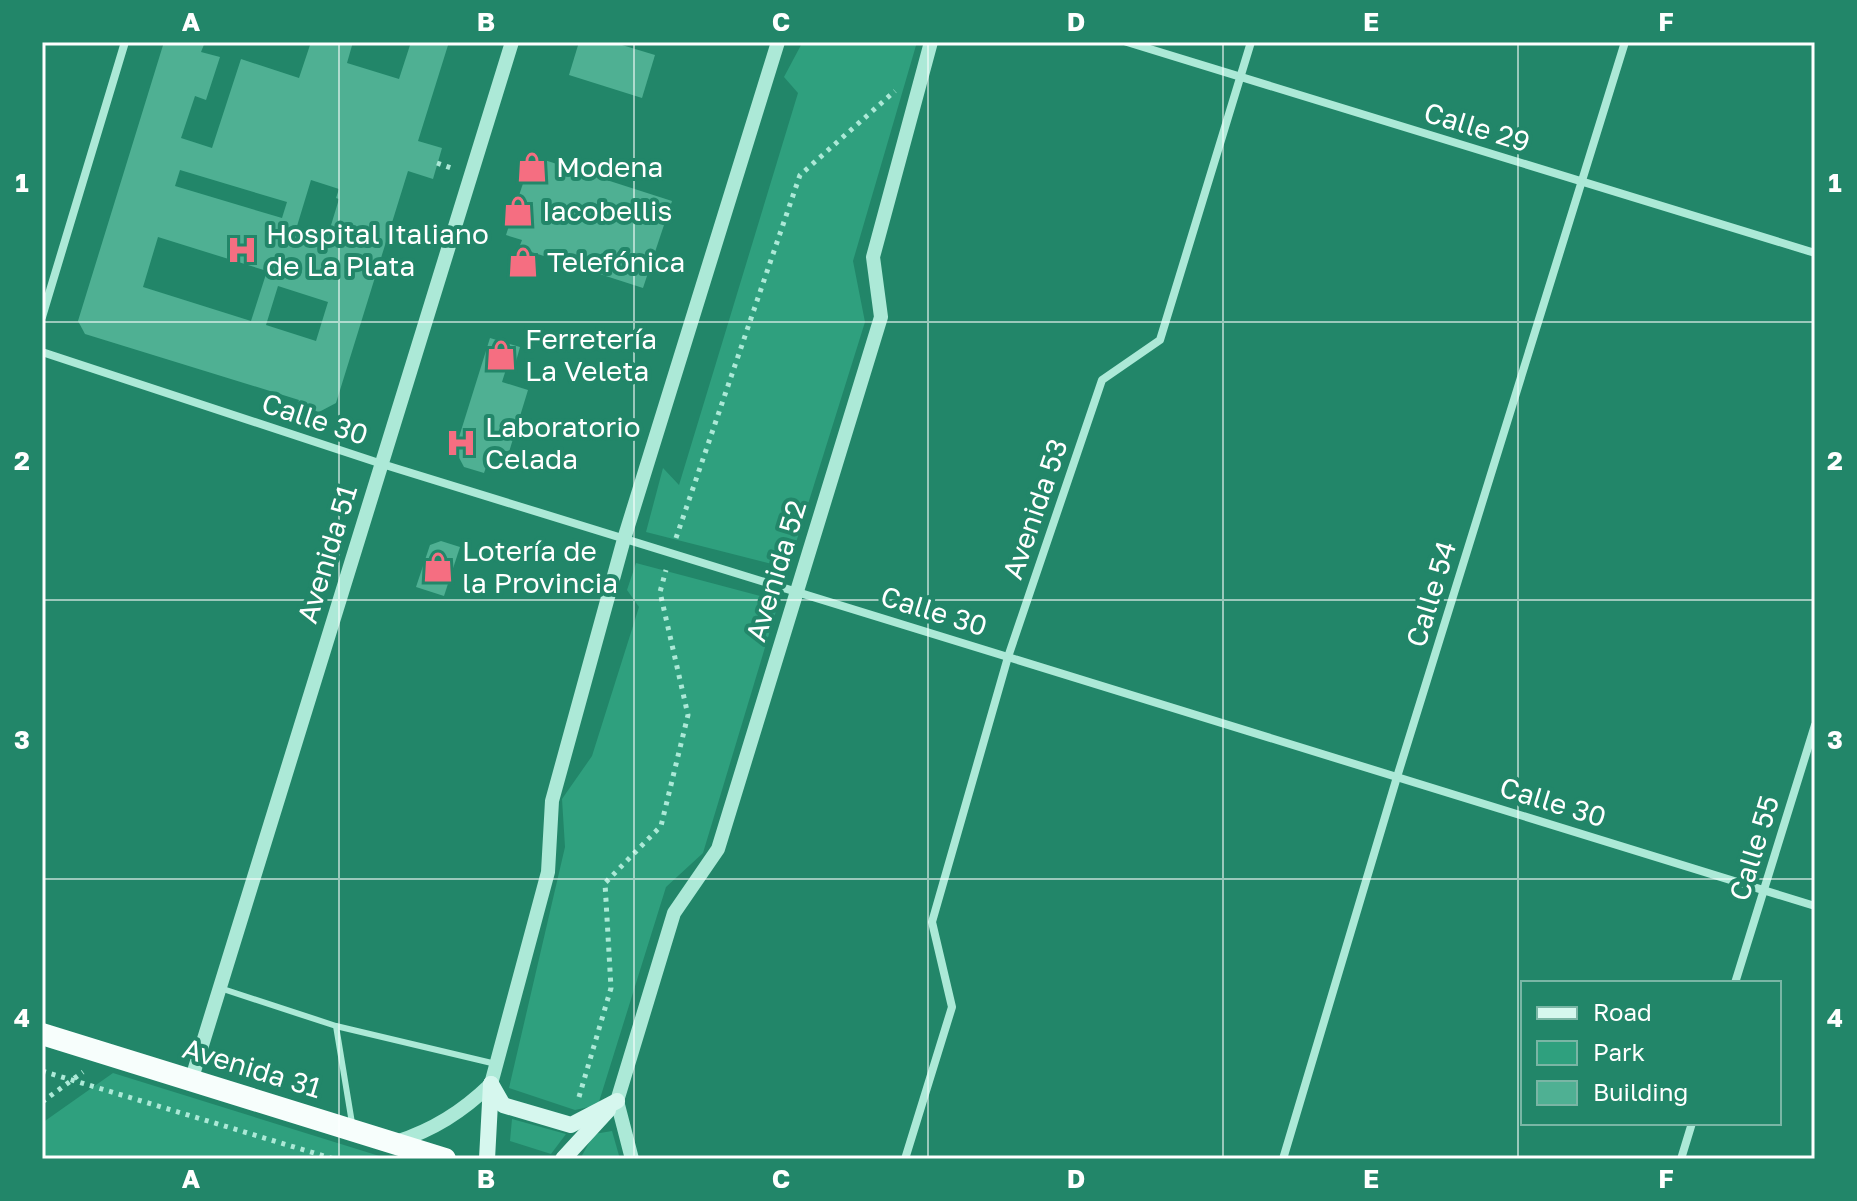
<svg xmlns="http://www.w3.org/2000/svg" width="1857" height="1201" viewBox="0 0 1857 1201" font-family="'Golos Text',sans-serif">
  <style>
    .green { fill: #2fa07e }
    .building { fill: #4fb093; fill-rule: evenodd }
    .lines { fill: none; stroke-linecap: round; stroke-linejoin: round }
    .path { stroke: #ace9d7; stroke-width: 5; stroke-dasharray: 4 6; stroke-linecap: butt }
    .service { stroke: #ace9d7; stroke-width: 6 }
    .minor { stroke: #ace9d7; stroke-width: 8 }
    .tertiary { stroke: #ace9d7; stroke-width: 14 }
    .secondary { stroke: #d6f7ee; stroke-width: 16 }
    .trunk { stroke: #f7fefc; stroke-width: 22 }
    .grid { fill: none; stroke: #fff; stroke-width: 2; stroke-opacity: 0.55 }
    .labels { text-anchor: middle; stroke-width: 8; stroke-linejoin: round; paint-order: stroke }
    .street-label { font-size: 28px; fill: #fff; stroke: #228669 }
    .poi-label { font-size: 28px; fill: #fff; stroke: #228669; text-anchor: start }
    .neatline { fill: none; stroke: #fff; stroke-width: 3 }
    .grid-label { font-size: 26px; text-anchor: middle; font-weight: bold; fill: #fff }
  </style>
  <rect width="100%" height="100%" fill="#228669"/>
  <g class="green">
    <path d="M806 42H917L853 261 865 322 788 568 646 532 663 468 679 485 798 93 784 77 801 45Z"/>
    <path d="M636 563 779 601 703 853 666 887 598 1105 575 1110 509 1088 565 847 562 799 592 756 639 607 627 590Z"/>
    <path d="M113 1073 389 1159H42V1123Z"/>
    <path d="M512 1119 566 1134 551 1154 510 1141Z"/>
    <path d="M612 1131 620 1159H580L594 1134Z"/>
  </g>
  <g class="building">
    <path d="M164 42H205L201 52 220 57 206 100 195 96 181 138 212 148 241 59 299 78 311 42H353L347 63 399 79 411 42H449L418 141 442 148 433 179 408 171 336 403 319 412 297 405 299 400 85 334 78 321ZM180 170 287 202 282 218 175 186ZM311 180 339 189 336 198 339 199 325 245 294 236ZM158 237 267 271 251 321 143 287ZM278 286 328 302 316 341 266 325Z"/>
    <path d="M579 42H612L655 55 642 98 569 75Z"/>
    <path d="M532 156 672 201 643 288 519 248 522 240 506 235Z"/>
    <path d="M490 338 520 347 515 365 508 363 502 382 528 390 509 452 493 447 484 473 464 467 455 450Z"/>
    <path d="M441 541 460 547 444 596 416 587 430 545Z"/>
  </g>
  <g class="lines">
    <g class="path">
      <path d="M437 163 451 168"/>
      <path d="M676 538 800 175 895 91"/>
      <path d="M42 1071 334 1159"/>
      <path d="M579 1097 611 988 605 883 661 826 688 715 660 592 666 570"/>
      <path d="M42 1102 83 1072"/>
    </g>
    <g class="service">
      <path d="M220 988 336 1026 352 1123"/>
      <path d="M336 1026 496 1064"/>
    </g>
    <g class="minor">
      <path d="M1127 42 1815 253"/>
      <path d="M42 317 125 42"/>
      <path d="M42 352 382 464 1815 906"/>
      <path d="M1735 983 1815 725"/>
      <path d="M905 1159 952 1007 932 922 1008 657 1102 380 1160 340 1251 42"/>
      <path d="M1283 1159 1397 777 1625 42"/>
      <path d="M1681 1159 1692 1123"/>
    </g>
    <g class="tertiary">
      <path d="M191 1081 512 42"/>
      <path d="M396 1142C433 1130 462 1112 491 1084L548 872 552 801 624 539 778 42"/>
      <path d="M632 1159 617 1101 674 913 718 849 881 317 873 257 931 42"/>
    </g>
    <g class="secondary">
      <path d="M491 1084 503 1105 571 1125 617 1101"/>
      <path d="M487 1159 491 1084"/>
      <path d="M563 1159 608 1110"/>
    </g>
    <path class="trunk" d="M42 1034 445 1159"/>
  </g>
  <path class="grid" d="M339 42V1159M634 42V1159M928 42V1159M1223 42V1159M1518 42V1159M42 322H1815M42 600H1815M42 879H1815"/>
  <defs>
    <g id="shop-bare" transform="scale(2.4)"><path d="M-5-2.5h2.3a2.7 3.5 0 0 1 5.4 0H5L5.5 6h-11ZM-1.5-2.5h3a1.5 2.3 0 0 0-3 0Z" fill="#f56e81" stroke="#228669" stroke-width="2.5" paint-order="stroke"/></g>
    <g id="hospital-bare" transform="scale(2.4)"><path d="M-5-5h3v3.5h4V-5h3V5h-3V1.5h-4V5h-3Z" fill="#f56e81" stroke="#228669" stroke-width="2.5" paint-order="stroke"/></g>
  </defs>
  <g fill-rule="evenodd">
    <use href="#shop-bare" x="532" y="167"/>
    <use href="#shop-bare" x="518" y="211"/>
    <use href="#hospital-bare" x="242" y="250"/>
    <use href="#shop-bare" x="523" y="262"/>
    <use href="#shop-bare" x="501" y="355"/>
    <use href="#hospital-bare" x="461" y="443"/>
    <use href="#shop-bare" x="438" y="567"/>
  </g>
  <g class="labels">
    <g class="street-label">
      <text transform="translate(1477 127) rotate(17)" y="10">Calle 29</text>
      <text transform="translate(315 419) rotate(18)" y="10">Calle 30</text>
      <text transform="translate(1035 509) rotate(-71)" y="10">Avenida 53</text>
      <text transform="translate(327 554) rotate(-73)" y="10">Avenida 51</text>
      <text transform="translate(776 571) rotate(-73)" y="10">Avenida 52</text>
      <text transform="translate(1431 594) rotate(-73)" y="10">Calle 54</text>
      <text transform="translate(934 611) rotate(17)" y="10">Calle 30</text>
      <text transform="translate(1553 802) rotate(17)" y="10">Calle 30</text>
      <text transform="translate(1754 848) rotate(-73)" y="10">Calle 55</text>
      <text transform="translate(252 1068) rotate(17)" y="10">Avenida 31</text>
    </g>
    <g class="poi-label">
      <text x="556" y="177">Modena</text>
      <text x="542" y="221">Iacobellis</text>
      <text x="266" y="244">Hospital Italiano<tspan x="266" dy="32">de La Plata</tspan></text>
      <text x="547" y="272">Telefónica</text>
      <text x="525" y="349">Ferretería<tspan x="525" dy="32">La Veleta</tspan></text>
      <text x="485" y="437">Laboratorio<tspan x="485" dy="32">Celada</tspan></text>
      <text x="462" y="561">Lotería de<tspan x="462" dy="32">la Provincia</tspan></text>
    </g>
  </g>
  <rect width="1857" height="1201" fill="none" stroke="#228669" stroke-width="88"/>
  <rect x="1521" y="981" width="260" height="144" fill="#228669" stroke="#7ab6a5" stroke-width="2"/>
  <rect x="1537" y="1007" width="40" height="12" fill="#d6f7ee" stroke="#7ab6a5" stroke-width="2"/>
  <text x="1593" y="1021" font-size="24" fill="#ffffff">Road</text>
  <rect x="1537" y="1041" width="40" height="24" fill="#2fa07e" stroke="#7ab6a5" stroke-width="2"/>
  <text x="1593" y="1061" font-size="24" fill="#ffffff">Park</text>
  <rect x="1537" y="1081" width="40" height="24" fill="#4fb093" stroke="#7ab6a5" stroke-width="2"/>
  <text x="1593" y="1101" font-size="24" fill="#ffffff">Building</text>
  <rect x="44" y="44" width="1769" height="1113" class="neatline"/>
  <g class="grid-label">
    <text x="191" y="31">A</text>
    <text x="486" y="31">B</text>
    <text x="781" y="31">C</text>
    <text x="1076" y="31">D</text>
    <text x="1371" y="31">E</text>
    <text x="1666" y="31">F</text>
    <text x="22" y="192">1</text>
    <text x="1835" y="192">1</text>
    <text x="22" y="470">2</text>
    <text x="1835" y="470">2</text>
    <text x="22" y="749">3</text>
    <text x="1835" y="749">3</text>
    <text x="22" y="1027">4</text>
    <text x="1835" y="1027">4</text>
    <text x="191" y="1188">A</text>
    <text x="486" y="1188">B</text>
    <text x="781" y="1188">C</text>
    <text x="1076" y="1188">D</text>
    <text x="1371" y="1188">E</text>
    <text x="1666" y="1188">F</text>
  </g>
</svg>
